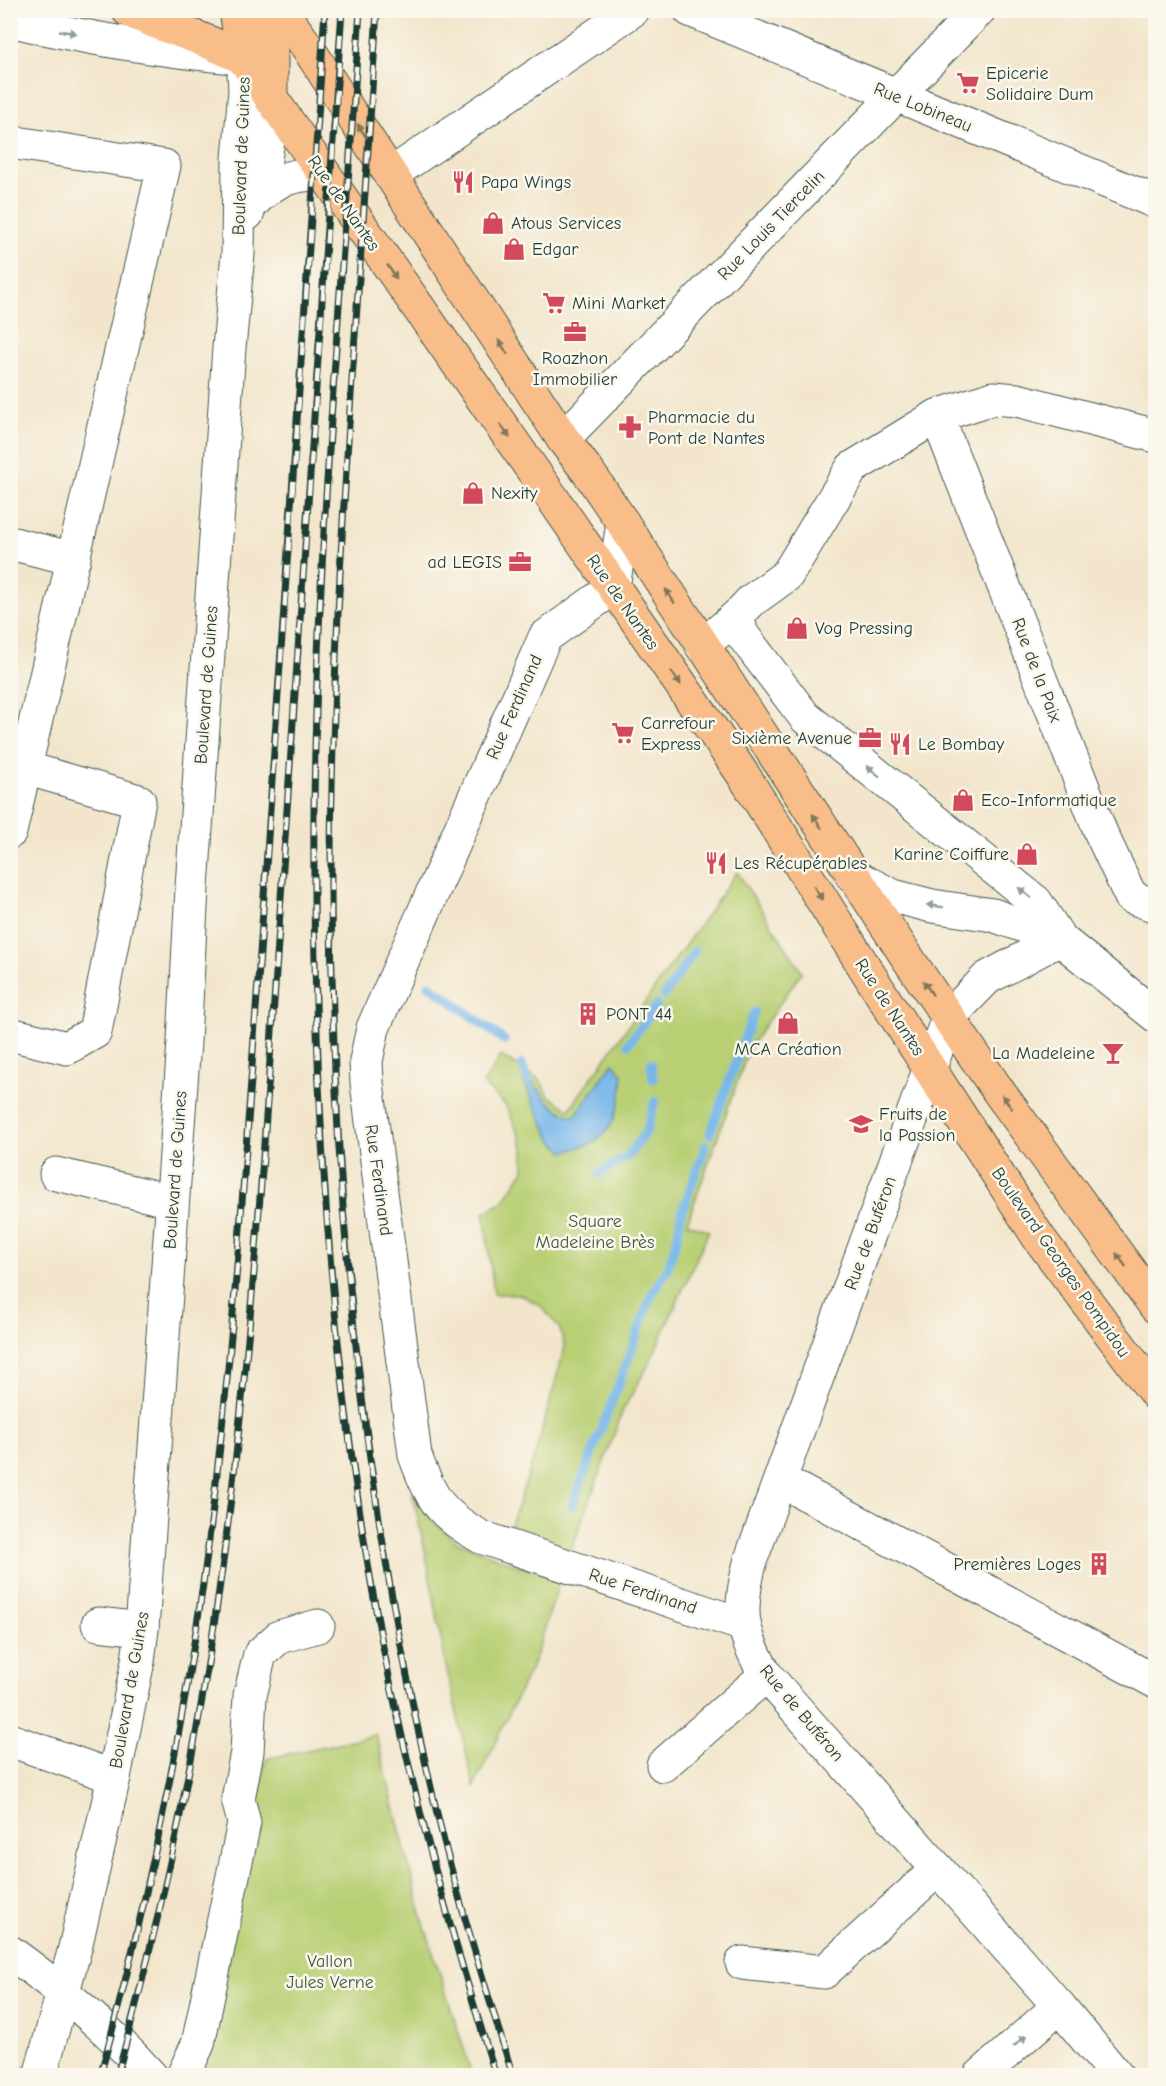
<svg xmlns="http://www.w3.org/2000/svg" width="1166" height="2086" viewBox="0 0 1166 2086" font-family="'Comic Neue',sans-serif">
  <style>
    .green { fill: #b8cf73; stroke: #6c8654; stroke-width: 1.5 }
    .water { fill: #76b6ea; stroke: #4a7a8f; stroke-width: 1.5 }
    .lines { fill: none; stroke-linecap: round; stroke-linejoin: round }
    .stream { stroke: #76b6ea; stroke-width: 9 }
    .minor-casing { stroke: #3f564b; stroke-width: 35 }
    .major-casing { stroke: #3f564b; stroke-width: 35 }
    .minor { stroke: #fff; stroke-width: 33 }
    .major { stroke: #f8bd89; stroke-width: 33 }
    .rail-casing { stroke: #1f3d34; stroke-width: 7 }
    .rail { stroke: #fbf7ec; stroke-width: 4.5; stroke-dasharray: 14; stroke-linecap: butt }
    .oneway { fill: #8f9e9a }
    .oneway2 { fill: #81775a }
    .labels { text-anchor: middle; stroke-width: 5; stroke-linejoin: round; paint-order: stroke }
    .poi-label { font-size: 18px; fill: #1f3d34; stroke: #fbf7ec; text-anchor: start }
    .street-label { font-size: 18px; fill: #1f3d34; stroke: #fbf7ec }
    .park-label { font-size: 18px; fill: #3e5a41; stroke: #fbf7ec }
  </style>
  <rect width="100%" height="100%" fill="#fbf7ec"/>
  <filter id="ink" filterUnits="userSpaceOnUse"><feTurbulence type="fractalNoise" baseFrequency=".0167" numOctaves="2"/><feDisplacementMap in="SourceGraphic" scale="12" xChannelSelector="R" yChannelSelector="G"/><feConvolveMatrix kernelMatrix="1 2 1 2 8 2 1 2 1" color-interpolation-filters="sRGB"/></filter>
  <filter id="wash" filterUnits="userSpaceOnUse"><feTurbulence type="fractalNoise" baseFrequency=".008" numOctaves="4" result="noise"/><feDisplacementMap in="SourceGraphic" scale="24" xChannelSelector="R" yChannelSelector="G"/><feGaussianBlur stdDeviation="1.35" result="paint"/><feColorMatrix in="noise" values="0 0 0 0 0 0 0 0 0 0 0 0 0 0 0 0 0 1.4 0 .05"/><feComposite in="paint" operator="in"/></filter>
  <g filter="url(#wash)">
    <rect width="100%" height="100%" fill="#f2e5cb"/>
    <g class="green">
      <path d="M737 872 802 972 750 1046 687 1223 709 1231 650 1362 623 1410 571 1551 509 1530 535 1455 565 1347 559 1327 540 1305 519 1294H494L484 1213 503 1202 524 1170V1150L519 1135 506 1106 483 1084 501 1056 540 1080 548 1095 569 1110Z"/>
      <path d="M412 1492 430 1518 455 1541 524 1568 560 1579 536 1657 474 1787 446 1666 426 1555Z"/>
      <path d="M376 1735 421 1914 472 2075 187 2076 211 2034 266 1759Z"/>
    </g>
    <path class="water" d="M613 1063 623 1074C622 1099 617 1131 591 1143 583 1147 573 1149 564 1152L550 1138 523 1080 533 1082C542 1095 558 1116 575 1116Z"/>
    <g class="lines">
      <g class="stream">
        <path d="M429 985 504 1040"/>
        <path d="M664 996 695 951"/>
        <path d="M628 1044 657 1005"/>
        <path d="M651 1063 653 1079"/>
        <path d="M522 1064 528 1081"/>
        <path d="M710 1134 754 1012"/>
        <path d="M599 1174 628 1156 646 1132 655 1101"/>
        <path d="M572 1506 629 1357 652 1294 667 1270 678 1235 681 1214 706 1145"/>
      </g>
    </g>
  </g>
  <g filter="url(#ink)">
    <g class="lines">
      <g class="minor-casing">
        <g id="minor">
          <path d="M690 10 1156 202"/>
          <path d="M10 20C87 39 165 51 243 58L245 90 239 158 238 254 229 348 192 887 184 1042 142 1629 138 1661 114 1777 75 1948 40 2076"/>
          <path d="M10 142 164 166 10 832"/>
          <path d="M390 175 633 10"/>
          <path d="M249 206C276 179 285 176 322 173"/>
          <path d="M247 214 264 165 271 122V99"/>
          <path d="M937 416 1101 833 1131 897 1156 906"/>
          <path d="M563 439 979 10"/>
          <path d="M623 523 613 588 545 637 373 1028 366 1061 367 1083 415 1455C430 1498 441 1515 481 1537L744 1625"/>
          <path d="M10 543 74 559"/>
          <path d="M738 615 741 633 805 717 1036 902 1060 939 1156 1016"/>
          <path d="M702 646 738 615 751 601 787 575 852 468 937 416 993 398 1017 400 1156 436"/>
          <path d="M852 875 893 896 932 906 993 915 1060 939"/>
          <path d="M1060 939 987 978 948 1018 751 1559C738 1609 739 1630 766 1675L1059 2006 1117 2076"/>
          <path d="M10 1034 67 1048 95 1032 139 801 25 768"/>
          <path d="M56 1174 172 1201"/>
          <path d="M780 1480 1156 1682"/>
          <path d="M98 1624 142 1629"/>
          <path d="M10 1740 114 1777"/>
          <path d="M663 1765 766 1675"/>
          <path d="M10 1952C61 1989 109 2029 151 2076"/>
          <path d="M742 1963 824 1972 938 1869"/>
          <path d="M183 2076 198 2044 244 1823 238 1799 247 1752 250 1696 260 1654 279 1637 318 1626"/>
          <path d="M980 2076 1059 2006"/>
        </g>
      </g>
      <g class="major-casing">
        <g id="major">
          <path d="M128 10C166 28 206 38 243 58"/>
          <path d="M236 10 243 58 553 499 744 776 889 1006 1039 1238 1156 1394"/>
          <path d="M268 10 271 43V99"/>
          <path d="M277 10 285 16 306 45 563 439 589 473 623 523 907 957 999 1092 1156 1307"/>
        </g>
      </g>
      <use href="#minor" class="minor"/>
      <use href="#major" class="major"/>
      <g class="rail-casing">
        <g id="rail">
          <path d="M360 10C343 275 317 540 314 806 312 1068 327 1330 372 1588 401 1754 445 1916 496 2076"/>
          <path d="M377 10C360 296 332 582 331 868 330 1179 360 1481 430 1783 452 1882 483 1979 513 2076"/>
          <path d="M100 2076C143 1921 176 1764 200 1605 232 1385 245 1161 261 939 283 630 305 320 325 10"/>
          <path d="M117 2076C160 1921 194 1764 217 1605 254 1347 268 1085 286 824 304 553 325 282 342 10"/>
        </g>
      </g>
      <use href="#rail" class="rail"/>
    </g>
    <defs><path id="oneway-solid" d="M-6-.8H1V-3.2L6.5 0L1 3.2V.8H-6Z" transform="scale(1.5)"/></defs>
    <g class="oneway">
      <use href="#oneway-solid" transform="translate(68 32) rotate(8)"/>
      <use href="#oneway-solid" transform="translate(873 771) rotate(-141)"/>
      <use href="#oneway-solid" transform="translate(1025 893) rotate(-141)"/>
      <use href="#oneway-solid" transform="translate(935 906) rotate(-171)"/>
      <use href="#oneway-solid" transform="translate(1020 2041) rotate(-40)"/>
    </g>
    <g class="oneway2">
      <use href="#oneway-solid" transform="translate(362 131) rotate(-123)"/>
      <use href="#oneway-solid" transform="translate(392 272) rotate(56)"/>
      <use href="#oneway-solid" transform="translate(503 347) rotate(-123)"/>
      <use href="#oneway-solid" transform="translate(505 431) rotate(55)"/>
      <use href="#oneway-solid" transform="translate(670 596) rotate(-123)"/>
      <use href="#oneway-solid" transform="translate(676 678) rotate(55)"/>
      <use href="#oneway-solid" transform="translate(817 821) rotate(-123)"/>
      <use href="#oneway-solid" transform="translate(818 893) rotate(58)"/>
      <use href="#oneway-solid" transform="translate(928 988) rotate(-124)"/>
      <use href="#oneway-solid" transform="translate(1007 1102) rotate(-126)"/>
      <use href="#oneway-solid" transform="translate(1121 1260) rotate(-126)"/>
    </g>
  </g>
  <defs>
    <g id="supermarket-bare" transform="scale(1.8)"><path d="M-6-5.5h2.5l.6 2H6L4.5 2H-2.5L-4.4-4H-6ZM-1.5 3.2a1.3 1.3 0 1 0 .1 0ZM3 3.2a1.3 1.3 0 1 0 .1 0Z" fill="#d1495b" stroke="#fbf7ec" stroke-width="2.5" paint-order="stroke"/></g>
    <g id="restaurant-bare" transform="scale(1.8)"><path d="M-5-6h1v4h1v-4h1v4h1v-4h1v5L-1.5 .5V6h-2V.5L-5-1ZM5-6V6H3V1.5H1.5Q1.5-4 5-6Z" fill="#d1495b" stroke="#fbf7ec" stroke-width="2.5" paint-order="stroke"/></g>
    <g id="shop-bare" transform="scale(1.8)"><path d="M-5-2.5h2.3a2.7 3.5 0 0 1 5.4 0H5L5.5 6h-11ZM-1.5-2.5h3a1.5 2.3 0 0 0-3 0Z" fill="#d1495b" stroke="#fbf7ec" stroke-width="2.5" paint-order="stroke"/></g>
    <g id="office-bare" transform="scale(1.8)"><path d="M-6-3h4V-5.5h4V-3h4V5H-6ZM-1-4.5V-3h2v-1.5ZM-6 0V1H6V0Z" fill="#d1495b" stroke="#fbf7ec" stroke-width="2.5" paint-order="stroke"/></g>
    <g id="pharmacy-bare" transform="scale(1.8)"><path d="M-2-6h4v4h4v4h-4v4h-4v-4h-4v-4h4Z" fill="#d1495b" stroke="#fbf7ec" stroke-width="2.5" paint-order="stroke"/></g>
    <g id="building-bare" transform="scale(1.8)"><path d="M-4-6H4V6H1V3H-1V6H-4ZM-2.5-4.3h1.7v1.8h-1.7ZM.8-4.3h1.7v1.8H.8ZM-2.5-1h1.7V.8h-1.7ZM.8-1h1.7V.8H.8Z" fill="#d1495b" stroke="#fbf7ec" stroke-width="2.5" paint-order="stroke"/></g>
    <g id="bar-bare" transform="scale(1.8)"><path d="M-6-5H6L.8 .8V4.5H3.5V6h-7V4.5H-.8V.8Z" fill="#d1495b" stroke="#fbf7ec" stroke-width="2.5" paint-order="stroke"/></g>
    <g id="school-bare" transform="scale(1.8)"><path d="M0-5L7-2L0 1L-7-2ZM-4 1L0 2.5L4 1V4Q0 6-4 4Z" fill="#d1495b" stroke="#fbf7ec" stroke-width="2.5" paint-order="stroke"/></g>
  </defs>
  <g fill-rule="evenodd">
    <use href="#supermarket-bare" x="968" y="83"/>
    <use href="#restaurant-bare" x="463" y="182"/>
    <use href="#shop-bare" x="493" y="223"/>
    <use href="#shop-bare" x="514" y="249"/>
    <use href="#supermarket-bare" x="554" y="303"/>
    <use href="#office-bare" x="575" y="332"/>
    <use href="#pharmacy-bare" x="630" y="427"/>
    <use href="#shop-bare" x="473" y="493"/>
    <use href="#office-bare" x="520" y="562"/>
    <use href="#shop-bare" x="797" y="628"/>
    <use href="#supermarket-bare" x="623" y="733"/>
    <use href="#office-bare" x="870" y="738"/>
    <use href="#restaurant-bare" x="900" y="744"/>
    <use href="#shop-bare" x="963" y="800"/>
    <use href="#shop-bare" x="1027" y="854"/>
    <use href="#restaurant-bare" x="716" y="863"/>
    <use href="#building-bare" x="588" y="1014"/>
    <use href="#shop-bare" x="788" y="1023"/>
    <use href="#bar-bare" x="1113" y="1053"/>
    <use href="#school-bare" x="861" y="1124"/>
    <use href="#building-bare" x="1099" y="1564"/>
  </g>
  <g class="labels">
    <g class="poi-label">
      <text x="986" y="79">Epicerie<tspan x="986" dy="21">Solidaire Dum</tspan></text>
      <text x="481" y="188">Papa Wings</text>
      <text x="511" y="229">Atous Services</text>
      <text x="532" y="255">Edgar</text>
      <text x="572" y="309">Mini Market</text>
      <text x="575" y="364" text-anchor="middle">Roazhon<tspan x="575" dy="21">Immobilier</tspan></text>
      <text x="648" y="423">Pharmacie du<tspan x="648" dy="21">Pont de Nantes</tspan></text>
      <text x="491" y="499">Nexity</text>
      <text x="502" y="568" text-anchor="end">ad LEGIS</text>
      <text x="815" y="634">Vog Pressing</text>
      <text x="641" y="729">Carrefour<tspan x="641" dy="21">Express</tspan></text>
      <text x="852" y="744" text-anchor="end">Sixième Avenue</text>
      <text x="918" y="750">Le Bombay</text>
      <text x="981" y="806">Eco-Informatique</text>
      <text x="1009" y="860" text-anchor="end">Karine Coiffure</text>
      <text x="734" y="869">Les Récupérables</text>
      <text x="606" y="1020">PONT 44</text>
      <text x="788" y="1055" text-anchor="middle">MCA Création</text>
      <text x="1095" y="1059" text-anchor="end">La Madeleine</text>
      <text x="879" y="1120">Fruits de<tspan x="879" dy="21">la Passion</tspan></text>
      <text x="1081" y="1570" text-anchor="end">Premières Loges</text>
    </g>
    <g class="street-label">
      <text transform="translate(923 107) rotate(22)" y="6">Rue Lobineau</text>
      <text transform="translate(241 156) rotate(-88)" y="6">Boulevard de Guines</text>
      <text transform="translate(344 203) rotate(55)" y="6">Rue de Nantes</text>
      <text transform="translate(771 225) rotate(-46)" y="6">Rue Louis Tiercelin</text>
      <text transform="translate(623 602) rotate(55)" y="6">Rue de Nantes</text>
      <text transform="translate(1037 670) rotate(69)" y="6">Rue de la Paix</text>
      <text transform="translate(206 685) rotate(-86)" y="6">Boulevard de Guines</text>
      <text transform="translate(514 707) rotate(-66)" y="6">Rue Ferdinand</text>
      <text transform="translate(890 1007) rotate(57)" y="6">Rue de Nantes</text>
      <text transform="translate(175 1170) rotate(-86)" y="6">Boulevard de Guines</text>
      <text transform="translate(379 1180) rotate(82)" y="6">Rue Ferdinand</text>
      <text transform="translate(870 1233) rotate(-70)" y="6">Rue de Buféron</text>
      <text transform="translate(1061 1262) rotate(55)" y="6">Boulevard Georges Pompidou</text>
      <text transform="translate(643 1591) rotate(18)" y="6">Rue Ferdinand</text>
      <text transform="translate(129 1690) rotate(-80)" y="6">Boulevard de Guines</text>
      <text transform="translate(802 1713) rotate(50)" y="6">Rue de Buféron</text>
    </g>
    <g class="park-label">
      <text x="595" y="1227">Square<tspan x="595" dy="21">Madeleine Brès</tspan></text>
      <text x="330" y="1967">Vallon<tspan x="330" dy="21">Jules Verne</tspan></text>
    </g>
  </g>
  <rect width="1166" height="2086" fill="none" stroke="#fbf7ec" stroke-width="36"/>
</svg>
